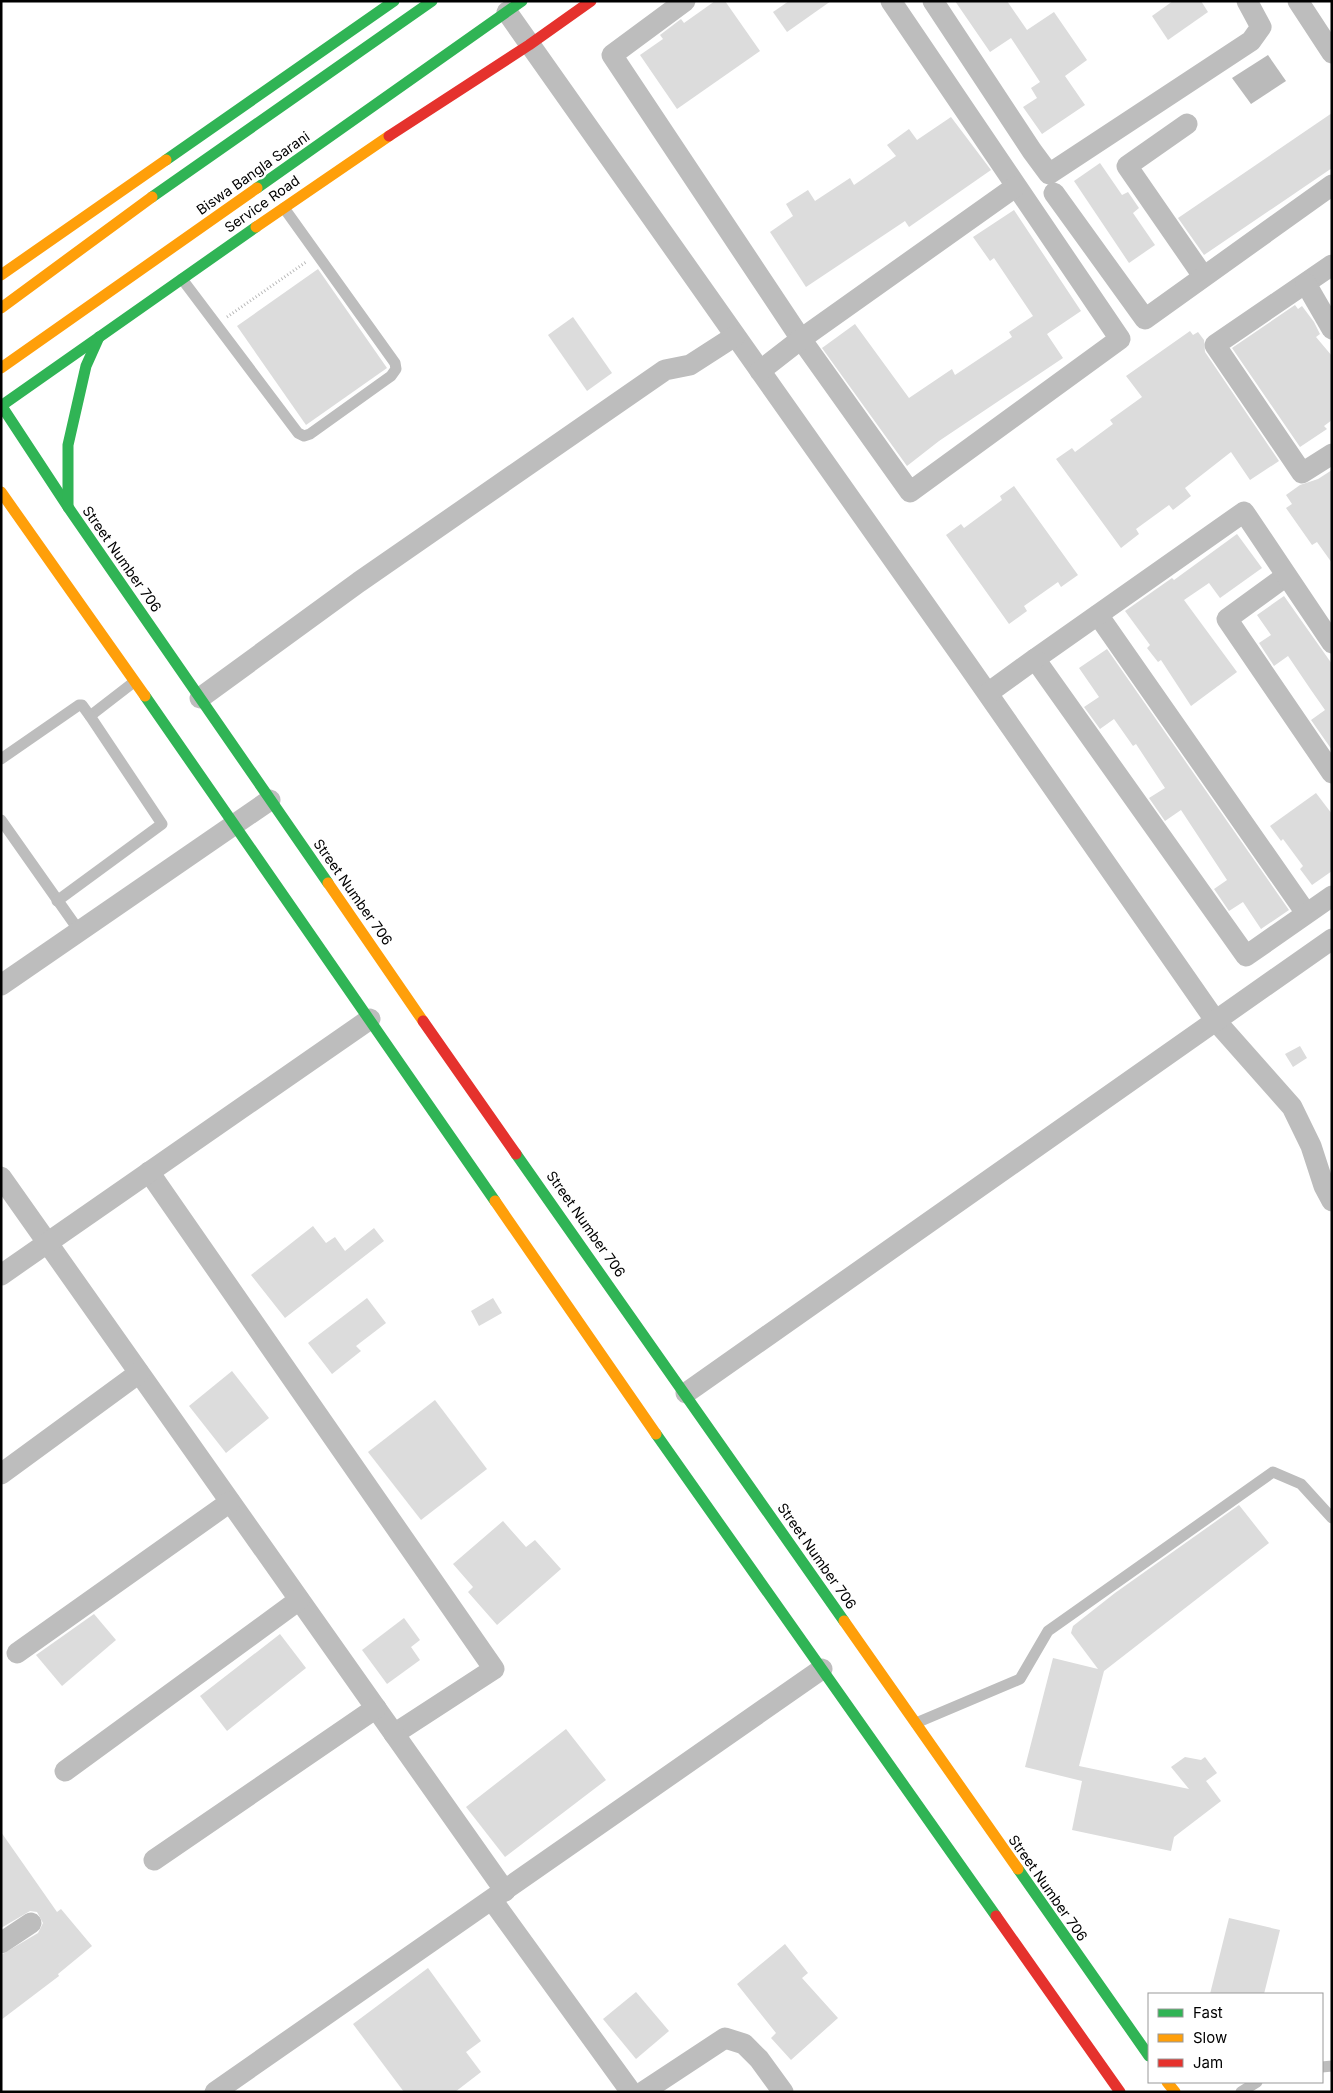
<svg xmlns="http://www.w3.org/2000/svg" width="1333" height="2093" viewBox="0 0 1333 2093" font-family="Inter,sans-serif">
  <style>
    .water { fill: #bababa }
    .building { fill: #dcdcdc }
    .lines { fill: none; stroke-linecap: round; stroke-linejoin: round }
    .path { stroke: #b8b8b8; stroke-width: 3; stroke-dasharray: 1 2.5; stroke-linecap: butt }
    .lane { stroke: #bdbdbd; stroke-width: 11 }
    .street { stroke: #bdbdbd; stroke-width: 21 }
    .fast { stroke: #30b455; stroke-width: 11 }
    .slow { stroke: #ff9f0a; stroke-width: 11 }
    .jam { stroke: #e5322d; stroke-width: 11 }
    .labels { text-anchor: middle; stroke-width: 4.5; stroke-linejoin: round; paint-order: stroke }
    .street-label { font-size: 14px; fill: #000; stroke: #fff }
  </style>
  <rect width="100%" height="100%" fill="#fff"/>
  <path class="water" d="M1268 55 1286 81 1251 104 1232 78Z"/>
  <g class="building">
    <path d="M715 1H725L760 51 677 109 640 55 663 39 660 35 681 19 684 23Z"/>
    <path d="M789 1H831L787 32 773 12Z"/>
    <path d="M955 1H1007L1027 30 1054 12 1087 60 1065 76 1085 105 1042 134 1023 107 1037 98 1031 88 1040 82 1011 38 990 52Z"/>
    <path d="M1173 1H1201L1208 12 1168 40 1152 16Z"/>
    <path d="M1332 113V168L1204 255 1178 218Z"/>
    <path d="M951 117 991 170 909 227 905 221 806 287 770 232 793 216 786 204 808 190 815 201 850 178 854 185 896 156 887 145 909 129 917 140Z"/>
    <path d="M1100 163 1122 195 1128 192 1139 208 1133 213 1155 245 1129 263 1074 181Z"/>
    <path d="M1014 210 1081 311 1047 334 1063 358 939 441 907 466 822 348 855 324 909 398 952 369 955 375 1012 337 1009 332 1033 316 994 258 990 261 973 237Z"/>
    <path d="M318 269 387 368 306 425 237 326Z"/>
    <path d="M1295 305 1298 309 1302 306 1314 322 1320 334 1316 337 1332 356V420L1324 426 1327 429 1300 447 1232 348Z"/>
    <path d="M573 317 612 373 587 391 548 335Z"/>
    <path d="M1190 331 1193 335 1198 332 1204 340 1205 352 1279 461 1250 480 1231 452 1185 488 1191 496 1173 510 1169 505 1136 529 1139 534 1121 548 1056 459 1072 448 1075 452 1113 424 1110 420 1142 397 1126 376Z"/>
    <path d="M1332 470V563L1317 542 1312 545 1286 508 1292 504 1286 495 1300 485 1318 479Z"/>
    <path d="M1014 486 1078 575 1061 587 1058 582 1024 606 1027 611 1009 624 946 535 961 524 964 528 1002 500 1000 496Z"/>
    <path d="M1237 534 1262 568 1220 598 1209 583 1184 600 1237 672 1191 706 1161 660 1158 662 1147 648 1150 645 1125 611 1172 578 1174 580Z"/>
    <path d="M1284 596 1332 664V750L1311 720 1325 710 1311 690 1288 656 1274 666 1259 643 1271 635 1257 615Z"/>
    <path d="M1107 649 1289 910 1261 929 1243 902 1229 911 1214 889 1227 880 1181 810 1165 821 1149 798 1165 788 1136 744 1133 746 1114 719 1100 729 1084 707 1099 697 1079 668Z"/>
    <path d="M1316 793 1332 814V871L1312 885 1300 869 1303 866 1283 839 1281 841 1270 826Z"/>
    <path d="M1300 1046 1307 1058 1293 1067 1285 1054Z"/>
    <path d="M313 1226 326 1243 335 1237 345 1251 374 1228 384 1241 285 1318 251 1275Z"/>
    <path d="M367 1298 386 1323 356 1346 361 1351 332 1374 308 1343Z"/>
    <path d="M493 1298 502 1313 479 1326 471 1311Z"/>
    <path d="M232 1371 269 1418 226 1453 189 1406Z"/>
    <path d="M435 1400 487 1469 421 1520 368 1452Z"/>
    <path d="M1239 1505 1269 1543 1104 1671 1079 1766 1189 1789 1171 1767 1185 1757 1201 1760 1205 1757 1217 1773 1206 1781 1221 1801 1174 1837 1171 1851 1072 1830 1082 1781 1025 1767 1053 1658 1098 1669 1071 1633 1073 1626 1115 1593Z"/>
    <path d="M503 1521 526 1547 535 1540 561 1569 497 1625 468 1592 473 1587 453 1564Z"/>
    <path d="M94 1614 116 1640 62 1686 36 1655Z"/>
    <path d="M404 1618 420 1640 411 1647 420 1660 387 1684 362 1650Z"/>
    <path d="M280 1634 306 1668 227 1731 200 1696Z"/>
    <path d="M566 1729 606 1780 505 1857 466 1807Z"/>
    <path d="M1 1832 57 1912 61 1909 92 1946 58 1974 59 1976 1 2020V1955L38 1933 43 1923 37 1912 30 1911 1 1928Z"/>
    <path d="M1229 1918 1280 1930 1264 1994H1210Z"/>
    <path d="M785 1944 808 1973 802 1978 838 2018 791 2060 771 2038 776 2033 737 1984Z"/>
    <path d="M428 1968 481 2041 466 2052 481 2072 455 2092H404L353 2024Z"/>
    <path d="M636 1992 669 2031 636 2059 603 2019Z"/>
  </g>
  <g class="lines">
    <path class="path" d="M227 317 306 262"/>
    <g class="lane">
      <path d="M182 279 298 433 304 436 310 434 391 376 396 369 395 363 284 208"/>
      <path d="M1 759 79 705H82L90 716 134 682"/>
      <path d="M1 820 80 932"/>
      <path d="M57 901 162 824 90 716"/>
      <path d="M916 1723 1020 1679 1048 1631 1273 1472 1301 1484 1332 1518"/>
      <path d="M1322 2067 1332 2066"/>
      <path d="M1241 2092 1257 2082"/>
    </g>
    <g class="street">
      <path d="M685 1 612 55 801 339 910 492 1120 339 891 1"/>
      <path d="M933 1 1032 151 1049 174 1251 41 1261 27 1247 1"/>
      <path d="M1298 1 1332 53"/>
      <path d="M507 12 967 664 1215 1020 1292 1107 1311 1146 1324 1186 1332 1201"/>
      <path d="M1187 124 1127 166 1203 276"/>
      <path d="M1054 193 1145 319 1332 185"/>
      <path d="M1332 265 1215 345 1302 473 1332 454"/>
      <path d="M1306 284 1332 329"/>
      <path d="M760 371 801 339 1015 187"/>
      <path d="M1286 576 1227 619 1332 773"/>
      <path d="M1098 615 1306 913"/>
      <path d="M1332 643 1244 512 1035 659 1246 956 1332 896"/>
      <path d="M988 693 1035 659"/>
      <path d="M200 698 359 582 665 370 690 365 735 336"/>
      <path d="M1 985 270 800"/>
      <path d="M149 1172 494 1669 394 1734"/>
      <path d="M1 1177 505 1891"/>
      <path d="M1 1275 370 1019"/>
      <path d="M686 1393 1332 939"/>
      <path d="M1 1474 139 1373"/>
      <path d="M17 1653 230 1502"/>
      <path d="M65 1771 299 1600"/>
      <path d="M154 1860 376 1708"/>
      <path d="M492 1900 631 2092"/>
      <path d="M1 1943 31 1923"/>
      <path d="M215 2092 822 1669"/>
      <path d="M643 2092 725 2038 744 2044 759 2059 783 2092"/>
    </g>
    <g class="fast">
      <path d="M166 160 394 1"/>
      <path d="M257 188 522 1"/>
      <path d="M152 197 432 1"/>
      <path d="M1 405 68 507 328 883"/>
      <path d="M1 406 256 227"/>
      <path d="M68 507V445L86 366 99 337"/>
      <path d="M145 696 495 1201"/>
      <path d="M516 1154 844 1621"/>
      <path d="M656 1434 996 1916"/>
      <path d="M1018 1869 1149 2056"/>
    </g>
    <g class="slow">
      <path d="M256 227 389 136"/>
      <path d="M1 275 166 160"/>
      <path d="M1 308 152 197"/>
      <path d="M1 368 257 188"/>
      <path d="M1 492 145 696"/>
      <path d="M328 883 423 1021"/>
      <path d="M495 1201 656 1434"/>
      <path d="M844 1621 1018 1869"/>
      <path d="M1167 2082 1175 2092"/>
    </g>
    <g class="jam">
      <path d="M389 136 529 45 591 1"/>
      <path d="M423 1021 516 1154"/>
      <path d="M996 1916 1120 2092"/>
    </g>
  </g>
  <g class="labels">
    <g class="street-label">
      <text transform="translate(253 173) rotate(-35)" y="5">Biswa Bangla Sarani</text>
      <text transform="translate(262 204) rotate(-35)" y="5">Service Road</text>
      <text transform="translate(122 559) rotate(55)" y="5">Street Number 706</text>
      <text transform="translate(353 892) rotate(55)" y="5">Street Number 706</text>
      <text transform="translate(586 1224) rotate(55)" y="5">Street Number 706</text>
      <text transform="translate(817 1556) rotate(55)" y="5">Street Number 706</text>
      <text transform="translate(1048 1888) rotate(55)" y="5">Street Number 706</text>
    </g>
  </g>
  <rect width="1333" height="2093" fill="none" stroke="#000000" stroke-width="5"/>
  <rect x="1148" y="1993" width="175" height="90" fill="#ffffff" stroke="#999999"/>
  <rect x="1158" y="2009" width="25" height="8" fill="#30b455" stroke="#999999"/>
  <text x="1193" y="2018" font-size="15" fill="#000000">Fast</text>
  <rect x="1158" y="2034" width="25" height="8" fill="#ff9f0a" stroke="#999999"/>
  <text x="1193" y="2043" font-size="15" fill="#000000">Slow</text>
  <rect x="1158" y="2059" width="25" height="8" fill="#e5322d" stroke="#999999"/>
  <text x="1193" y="2068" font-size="15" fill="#000000">Jam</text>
</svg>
